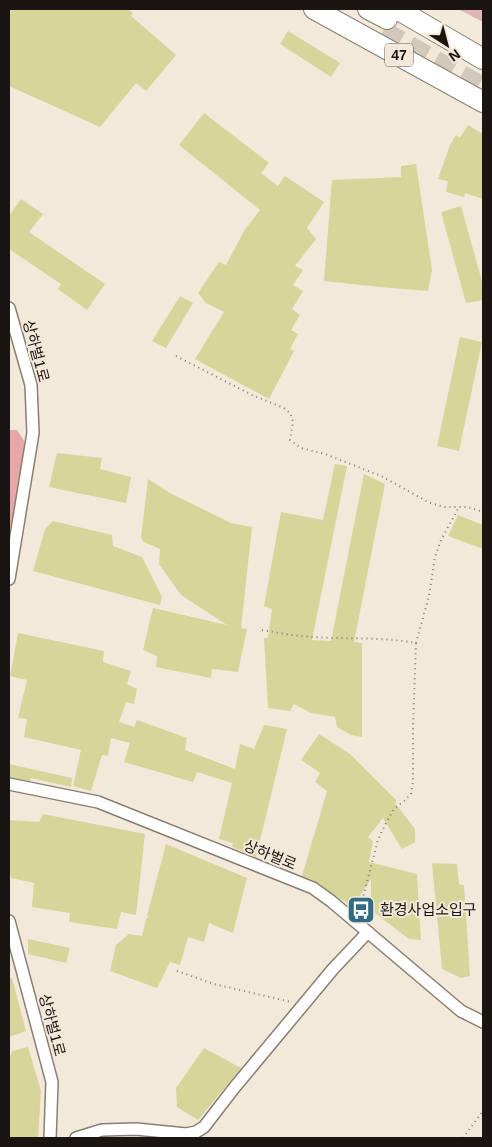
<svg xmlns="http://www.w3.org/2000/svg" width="492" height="1147" viewBox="0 0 492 1147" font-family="Helvetica,'Noto Sans KR',sans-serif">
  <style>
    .green { fill: #e3b4b5 }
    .forest { fill: #e7a6a8 }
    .building { fill: #d7d599 }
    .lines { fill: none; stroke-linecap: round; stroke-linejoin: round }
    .highway-tunnel { stroke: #d2c9bc; stroke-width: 20; stroke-dasharray: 20 10; stroke-linecap: butt }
    .street-casing { stroke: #887f72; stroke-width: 14 }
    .highway-casing { stroke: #887f72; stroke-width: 22 }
    .path { stroke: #857e74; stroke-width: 2; stroke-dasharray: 1 4; stroke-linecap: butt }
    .street { stroke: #fff; stroke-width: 11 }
    .highway { stroke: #fff; stroke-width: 20 }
    .labels { text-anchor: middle; stroke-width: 4; stroke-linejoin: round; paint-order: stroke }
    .shield { fill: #f3e9da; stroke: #5a554d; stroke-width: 1 }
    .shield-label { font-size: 14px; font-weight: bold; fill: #191510 }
    .street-label { font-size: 15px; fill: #191510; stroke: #f3e9da }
    .poi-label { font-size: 15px; fill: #191510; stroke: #f3e9da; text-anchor: start }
  </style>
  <rect width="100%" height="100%" fill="#f3e9da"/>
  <path class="green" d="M458 9H483V22Z"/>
  <path class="forest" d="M9 430H17L26 444 12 532H9Z"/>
  <g class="building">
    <path d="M9 9H127L133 13 131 16 176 55 146 91 136 83 100 127 9 86Z"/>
    <path d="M288 31 340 63 331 77 280 44Z"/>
    <path d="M204 113 269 163 261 173 278 186 285 176 324 202 307 228 316 239 295 266 303 270 293 285 303 291 292 309 300 315 291 330 298 334 290 349 294 351 269 399 195 359 224 312 206 303 198 293 219 262 226 265 244 231 260 210 179 145Z"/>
    <path d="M468 125 483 134V199L465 193 464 197 446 192 448 181 438 179 450 145 456 135 460 138Z"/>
    <path d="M416 164 432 270 428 291 380 287 324 281 332 180 401 177V166Z"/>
    <path d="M21 199 43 214 29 232 105 284 87 310 58 289 61 284 9 249V216Z"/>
    <path d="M461 206 483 285V300L466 303 441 212Z"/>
    <path d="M180 296 193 303 166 348 152 341Z"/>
    <path d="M460 337 482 342 459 451 437 446Z"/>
    <path d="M57 453 102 458 100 469 131 477 126 503 49 487Z"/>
    <path d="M335 464 347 466 312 640 331 641 364 474 385 484 354 642 362 643V737L351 735 337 727 335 717 311 713 294 704 290 711 268 708 264 638H268L272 609 264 606 281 512 323 520Z"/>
    <path d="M148 479 170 493 231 523 252 527 241 628 247 629 238 672 212 669 211 678 156 667 157 656 143 650 153 608 227 625 181 595 159 564 160 549 144 542 141 538Z"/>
    <path d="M458 515 483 525V549L448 536Z"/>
    <path d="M53 521 112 535 113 546 142 557 162 597 160 605 33 571 45 529Z"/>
    <path d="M18 633 104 651 103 662 131 671 127 684 137 689 134 704 126 702 119 722 134 727 137 720 187 738 185 750 235 769 240 744 254 749 264 725 287 729 256 857 232 847 233 843 219 839 232 783 197 772 193 782 124 762 130 743 111 738 108 756 102 755 91 791 73 786 81 750 24 737 27 719 18 718 27 680 10 676Z"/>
    <path d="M319 734 350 754 397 801 395 803 415 829V842L402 849 383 818 368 837 373 841 369 862 417 874 421 940 409 939 371 910V879L353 906 339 898 317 882 302 876 327 791 315 782 320 773 301 760Z"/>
    <path d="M9 764 72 778 71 787 31 778 30 781 9 777Z"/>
    <path d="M43 814 145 834 136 915 121 912 117 929 69 922 70 913 32 907 34 883 11 878 9 866V820L39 822Z"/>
    <path d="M166 844 247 878 233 933 209 923 204 942 188 937 180 965 170 962 157 988 110 971 116 945 129 934 142 936 146 919 149 916H147Z"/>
    <path d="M432 863 457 864 459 884 464 885 470 976 461 978 442 969Z"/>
    <path d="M28 939 70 948 66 963 28 954Z"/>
    <path d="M9 978H12L26 1031 9 1037Z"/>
    <path d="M28 1047 41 1091 38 1138H10L9 1120V1060L12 1051Z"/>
    <path d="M204 1048 241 1068 198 1120 177 1107 176 1088Z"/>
  </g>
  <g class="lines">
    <path class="highway-tunnel" d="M383 31 483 87"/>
    <g class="street-casing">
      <g id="street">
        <path d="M9 308 31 385 33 433 9 579"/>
        <path d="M9 784 98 802 313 888 331 901 461 1011 483 1022"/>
        <path d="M9 921 52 1082 50 1138"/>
        <path d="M76 1138 102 1130 136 1129 186 1134 196 1132 204 1127 234 1088 333 969 368 932"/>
      </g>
    </g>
    <g class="highway-casing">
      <g id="highway">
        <path d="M314 9 483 102"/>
        <path d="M368 9 387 19"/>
        <path d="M397 9 483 59"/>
      </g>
    </g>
    <g class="path">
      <path d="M480 9 483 13"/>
      <path d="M176 356 252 395 284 408 290 413 292 418 293 422 290 440 301 448 325 454 381 476 428 502 444 507H468L483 512"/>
      <path d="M262 630C275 632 288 635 301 636 339 640 378 636 416 643L413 728V782L411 794 404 801 394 809 386 823 378 840 363 897 356 909"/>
      <path d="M416 643 429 596 435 557 441 540 459 507"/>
      <path d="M177 971 214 984 291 1002"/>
      <path d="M463 1138 483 1111"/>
    </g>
    <use href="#street" class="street"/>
    <use href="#highway" class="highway"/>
  </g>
  <defs>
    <g id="bus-square" transform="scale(1.4375)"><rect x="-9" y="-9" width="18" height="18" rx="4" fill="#306d84" stroke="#f3e9da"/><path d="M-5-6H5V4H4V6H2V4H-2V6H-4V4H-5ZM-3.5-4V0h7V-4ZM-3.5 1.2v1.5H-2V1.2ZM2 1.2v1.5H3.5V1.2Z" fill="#fff"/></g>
  </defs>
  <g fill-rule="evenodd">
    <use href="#bus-square" x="361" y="910"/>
  </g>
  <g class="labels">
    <rect class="shield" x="385" y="43.5" width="28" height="23" rx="4"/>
    <g class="shield-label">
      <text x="399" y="60">47</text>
    </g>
    <g class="street-label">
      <text transform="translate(36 351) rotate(75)" y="5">상하벌1로</text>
      <text transform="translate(270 855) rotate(22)" y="5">상하벌로</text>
      <text transform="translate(52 1025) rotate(75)" y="5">상하벌1로</text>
    </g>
    <g class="poi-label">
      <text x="380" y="915">환경사업소입구</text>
    </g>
  </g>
  <rect width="492" height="1147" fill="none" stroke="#191510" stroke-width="20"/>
  <g transform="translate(447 45) rotate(144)" stroke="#f3e9da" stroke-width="4" paint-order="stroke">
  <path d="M0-4L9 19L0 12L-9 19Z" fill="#191510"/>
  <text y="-8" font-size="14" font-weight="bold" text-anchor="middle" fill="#191510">N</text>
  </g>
</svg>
